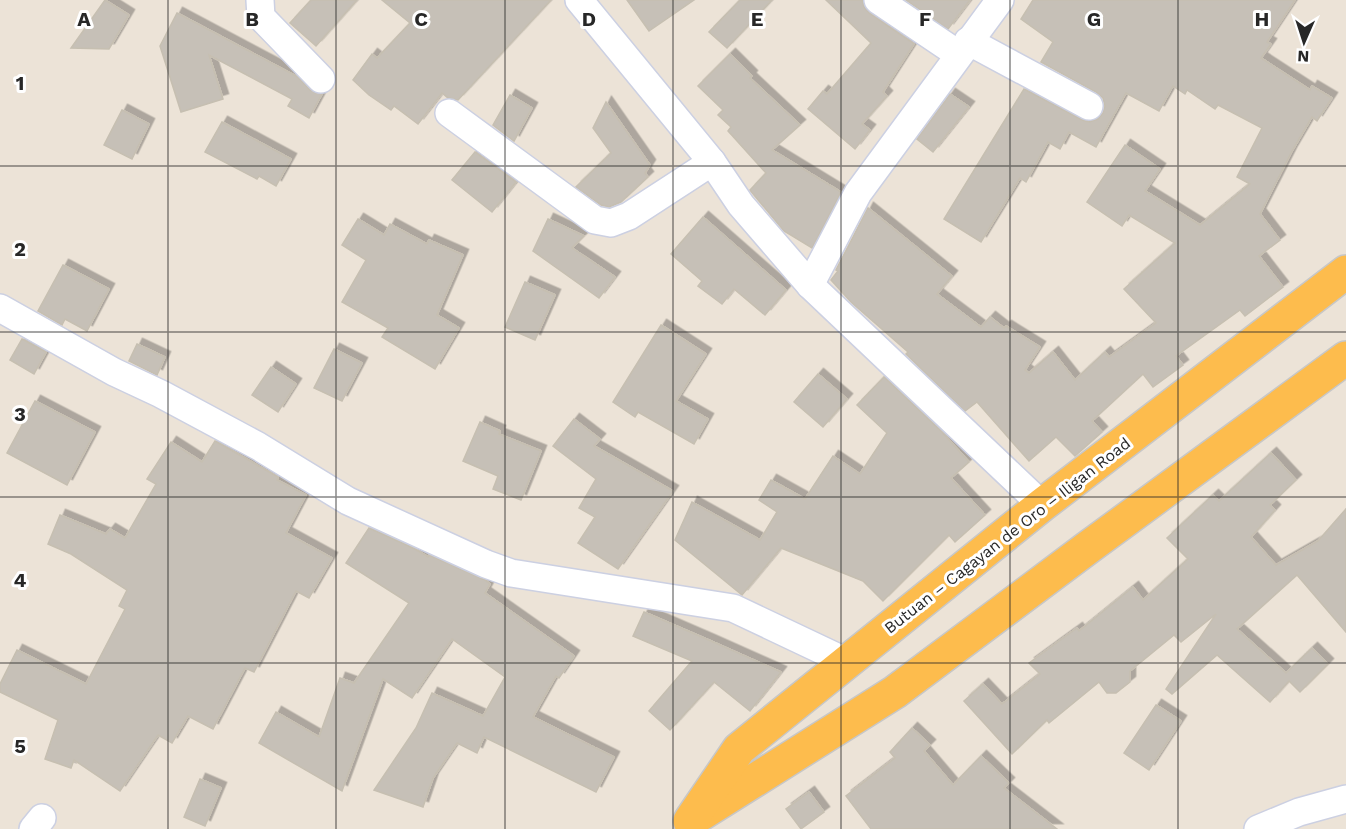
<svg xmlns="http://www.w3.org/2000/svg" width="1346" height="829" viewBox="0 0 1346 829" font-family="'Work Sans',sans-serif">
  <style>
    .building { fill: #c6c0b7; stroke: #c6bfb1; stroke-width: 1.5; filter: url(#shadow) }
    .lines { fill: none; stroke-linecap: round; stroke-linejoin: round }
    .minor-casing { stroke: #ccd0e2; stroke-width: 30 }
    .trunk-casing { stroke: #c7c7c7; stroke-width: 36 }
    .minor { stroke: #fff; stroke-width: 27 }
    .trunk { stroke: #fdbc4d; stroke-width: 33 }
    .grid { fill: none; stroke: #272727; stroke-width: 1.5; stroke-opacity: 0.55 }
    .labels { text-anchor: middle; stroke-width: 6; stroke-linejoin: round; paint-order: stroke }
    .street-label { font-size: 16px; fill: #272727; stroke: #fff }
    .grid-label { font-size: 20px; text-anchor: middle; font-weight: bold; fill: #272727; stroke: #fff; stroke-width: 6; stroke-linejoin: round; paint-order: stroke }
  </style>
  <defs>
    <filter id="shadow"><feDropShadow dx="5.5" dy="-5.5" stdDeviation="0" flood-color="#0004"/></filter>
  </defs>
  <rect width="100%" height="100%" fill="#ece3d7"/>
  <g class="building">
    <path d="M105 0 129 15 109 49 71 48Z"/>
    <path d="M311 0H357L316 46 290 23Z"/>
    <path d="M382 0H551L458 100 448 98 442 93 418 124 394 106 391 110 369 95 353 80 372 54 377 58 410 23Z"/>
    <path d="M627 0H694L649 31Z"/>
    <path d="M740 0H772L727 48 709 32Z"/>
    <path d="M826 0H862L864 7 869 13 914 44 883 92 887 96 862 124 870 130 855 149 808 109 823 91 827 94 871 43Z"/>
    <path d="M906 0H970L948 29Z"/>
    <path d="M1033 0H1295L1267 42 1271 44 1261 58 1310 90 1312 86 1332 98 1317 121 1312 117 1292 151 1260 214 1280 240 1259 256 1283 287 1245 316 1240 310 1176 356 1183 365 1153 387 1143 374 1092 421 1102 432 1075 456 1056 437 1029 461 977 402 965 411 906 354 908 352 851 302 831 280 838 271 836 270 868 208 952 276 937 294 981 327 990 317 1004 328 1006 326 1040 347 1025 370 1029 373 1053 352 1075 380 1105 352 1109 357 1156 323 1124 289 1175 243 1129 215 1122 226 1087 202 1125 145 1160 169 1145 191 1200 225 1250 184 1237 177 1262 128 1218 105 1215 109 1187 90 1185 94 1173 86 1159 111 1126 93 1096 147 1069 132 1060 149 1048 142 1026 182 1020 178 981 242 944 219 1024 89 1082 120 1089 122 1098 119 1103 113 1105 106 1103 98 1096 92 1041 62 1053 42 1021 19Z"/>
    <path d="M177 13 298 77 310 90 322 94 309 118 288 106 292 99 209 55 223 99 181 112 160 46Z"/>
    <path d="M730 54 752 76 750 78 800 125 772 150 841 192 812 248 784 231 754 195 750 190 766 173 728 131 731 127 718 115 723 110 698 86Z"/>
    <path d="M950 94 969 107 933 152 917 139Z"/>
    <path d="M510 95 532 108 514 141 493 125Z"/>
    <path d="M606 102 650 165 645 173 648 177 621 202 609 207 601 205 576 187 611 153 593 128Z"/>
    <path d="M122 110 149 124 132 159 104 145Z"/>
    <path d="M222 122 291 159 276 186 259 176 257 179 205 152Z"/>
    <path d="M475 152 516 182 492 212 452 180Z"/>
    <path d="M703 217 786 290 765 315 734 289 722 304 698 286 702 281 671 254Z"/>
    <path d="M358 219 384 235 390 224 427 244 429 240 463 255 437 315 459 328 435 369 382 337 388 328 342 302 366 260 342 245Z"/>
    <path d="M548 219 584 236 572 248 615 277 599 298 533 251Z"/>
    <path d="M63 265 109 289 87 331 65 319 62 325 38 311Z"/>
    <path d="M525 282 555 295 535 340 505 327Z"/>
    <path d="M661 325 706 354 676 401 708 419 694 444 638 412 635 417 613 402Z"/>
    <path d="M22 339 46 352 34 374 10 360Z"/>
    <path d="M137 344 165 357 157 375 129 361Z"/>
    <path d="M334 349 362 363 342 401 314 388Z"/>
    <path d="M271 367 296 384 278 412 252 395Z"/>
    <path d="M818 374 847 399 823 427 794 402Z"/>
    <path d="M884 377 940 430 969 462 951 478 985 515 955 542 949 535 883 601 863 581 781 548 742 595 675 540 692 502 760 540 777 512 759 500 771 480 805 499 833 456 860 474 887 433 857 405Z"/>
    <path d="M35 401 95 432 67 485 7 453Z"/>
    <path d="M574 419 600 439 594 446 673 491 618 569 578 543 595 517 579 508 596 479 553 446Z"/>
    <path d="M480 422 500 431 499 434 541 451 521 500 493 489 498 476 463 461Z"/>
    <path d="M215 441 278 477 277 480 306 495 286 533 332 558 309 598 296 591 254 672 245 668 213 729 188 716 172 743 158 735 120 791 74 760 71 768 45 759 58 720 0 692V684L17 650 86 684 125 609 119 606 127 590 71 554 48 544 60 515 106 534 110 529 125 538 156 484 147 479 171 442 202 462Z"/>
    <path d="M1271 453 1296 480 1270 505 1275 510 1251 537 1276 565 1318 541 1346 509V632L1297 575 1237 629 1286 673 1312 648 1328 664 1300 692 1289 681 1270 702 1217 655 1172 694 1166 689 1216 614 1181 642 1174 635 1130 671V682L1116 693H1107L1099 682 1049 723 1047 720 1012 754 964 701 983 684 1002 704 1040 674 1029 663 1077 628 1079 631 1133 587 1143 600 1188 559 1167 538 1213 495 1219 501Z"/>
    <path d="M369 528 415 549 428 557 429 555 485 580 490 584 485 593 574 656 559 678 556 676 533 717 614 757 596 792 484 737 477 753 457 743 433 778 423 807 374 790 416 728 432 693 483 716 505 677 452 639 412 698 383 679 342 791 259 743 276 712 319 737 340 678 354 683 409 603 346 563Z"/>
    <path d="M644 612 711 641 781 672 750 711 714 682 670 730 649 711 692 661 633 636Z"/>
    <path d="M1156 705 1181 721 1149 770 1124 753Z"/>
    <path d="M912 728 930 745 924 751 953 785 981 756 1009 783 1004 788 1057 829H871L846 796 895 758 890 752Z"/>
    <path d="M200 779 221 788 205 826 184 817Z"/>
    <path d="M809 792 824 812 801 829 786 809Z"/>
  </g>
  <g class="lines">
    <g class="minor-casing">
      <g id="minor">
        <path d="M260 0 261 17 321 79"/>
        <path d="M579 0 712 162 741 205 810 285 1042 505"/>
        <path d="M878 0 958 54"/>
        <path d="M968 41 1089 106"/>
        <path d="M449 113 595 220 611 223 629 216 712 162"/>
        <path d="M810 285 858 193 1000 0"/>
        <path d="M0 308 114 372 161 394 258 446 348 501 486 564 511 573 733 608 847 662"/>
        <path d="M33 829 42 818"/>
        <path d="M1258 829 1299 812 1346 799"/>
      </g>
    </g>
    <g class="trunk-casing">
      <g id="trunk">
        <path d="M701 814 895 692 1086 549 1346 358"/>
        <path d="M690 821 739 749 1042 505 1346 272"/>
      </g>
    </g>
    <use href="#minor" class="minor"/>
    <use href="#trunk" class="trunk"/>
  </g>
  <path class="grid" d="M168 0V829M336 0V829M505 0V829M673 0V829M841 0V829M1010 0V829M1178 0V829M0 166H1346M0 332H1346M0 497H1346M0 663H1346"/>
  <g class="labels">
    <g class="street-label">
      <text transform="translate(1007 535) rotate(-38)" y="6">Butuan – Cagayan de Oro – Iligan Road</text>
    </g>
  </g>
  <g class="grid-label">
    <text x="84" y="26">A</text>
    <text x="252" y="26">B</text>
    <text x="421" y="26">C</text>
    <text x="589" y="26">D</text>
    <text x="757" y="26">E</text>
    <text x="925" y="26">F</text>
    <text x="1094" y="26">G</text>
    <text x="1262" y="26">H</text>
    <text x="20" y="90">1</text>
    <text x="20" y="256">2</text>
    <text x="20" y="421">3</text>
    <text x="20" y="587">4</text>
    <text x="20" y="753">5</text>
  </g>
  <g transform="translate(1304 42) rotate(183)" stroke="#ffffff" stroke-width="4.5" paint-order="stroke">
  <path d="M0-4.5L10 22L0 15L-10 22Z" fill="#272727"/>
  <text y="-9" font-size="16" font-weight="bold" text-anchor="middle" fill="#272727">N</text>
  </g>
</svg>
